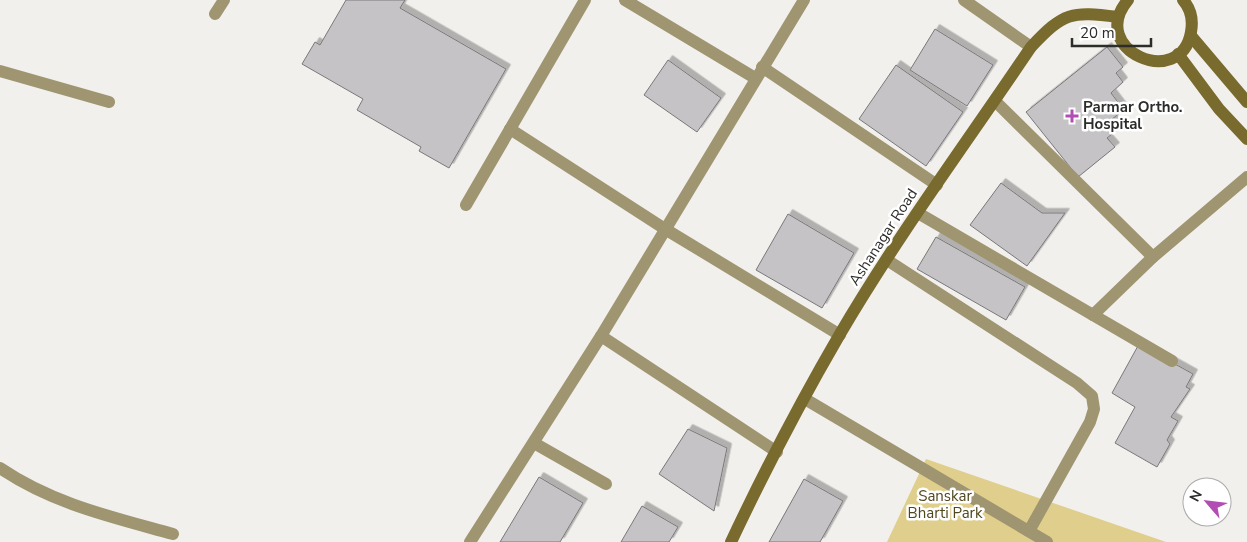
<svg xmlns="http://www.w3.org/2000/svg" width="1247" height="542" font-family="'Nunito Sans',sans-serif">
<defs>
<filter id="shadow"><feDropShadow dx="4.5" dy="-4.5" stdDeviation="0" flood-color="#0004"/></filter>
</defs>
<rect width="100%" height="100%" fill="#f1f0ed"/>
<path fill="#e0ce8c" d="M 926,459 L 1166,542 L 887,542 Z"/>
<g fill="#c5c3c5" stroke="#7a787a" filter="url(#shadow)">
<path d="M 346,0 L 405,0 L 400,8 L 506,69 L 449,168 L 419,151 L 421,147 L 357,110 L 363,99 L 302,64 L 315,42 L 320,45 Z"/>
<path d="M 935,29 L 993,65 L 967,106 L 910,70 Z"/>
<path d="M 1107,47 L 1123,67 L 1116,73 L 1123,82 L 1111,93 L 1124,110 L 1112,119 L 1120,128 L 1107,138 L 1115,147 L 1078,177 L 1026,112 Z"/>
<path d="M 668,60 L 721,98 L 697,132 L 644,95 Z"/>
<path d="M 896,65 L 963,112 L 926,166 L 859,119 Z"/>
<path d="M 1001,183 L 1042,213 L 1065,213 L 1027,266 L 970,225 Z"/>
<path d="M 788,214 L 854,253 L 822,308 L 756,270 Z"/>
<path d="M 936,237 L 1025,287 L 1006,320 L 917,269 Z"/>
<path d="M 1139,344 L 1193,374 L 1186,387 L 1190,389 L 1171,417 L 1178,421 L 1167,440 L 1170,444 L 1157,467 L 1115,443 L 1135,407 L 1112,393 Z"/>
<path d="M 688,429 L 727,448 L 714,511 L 659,474 Z"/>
<path d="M 539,477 L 583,503 L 560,542 L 500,542 Z"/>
<path d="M 804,479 L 843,501 L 820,542 L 769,542 Z"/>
<path d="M 642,506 L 678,527 L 669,542 L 621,542 Z"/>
</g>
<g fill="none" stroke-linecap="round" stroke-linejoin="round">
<g stroke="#9f9570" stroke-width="12">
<path d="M 995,101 L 1153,257"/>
<path d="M 1093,315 L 1153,257 L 1247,177"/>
<path d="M 0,468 C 53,504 112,517 173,534"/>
</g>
<g stroke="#9f9570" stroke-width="12">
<path d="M 625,0 L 755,78"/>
<path d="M 964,0 L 1031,47"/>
<path d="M 215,14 L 224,0"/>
<path d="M 762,67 L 937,185"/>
<path d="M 0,71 L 109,102"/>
<path d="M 510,129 L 665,229 L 840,335"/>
<path d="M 466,205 L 585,0"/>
<path d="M 918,213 L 1172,361"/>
<path d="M 887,260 L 1077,383 L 1092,396 L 1094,409 L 1090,422 L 1029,531"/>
<path d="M 601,336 L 777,452"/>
<path d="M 805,399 L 1047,542"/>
<path d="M 534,443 L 606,484"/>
<path d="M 470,542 L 601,336 L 804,0"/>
</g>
<g stroke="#796a2e" stroke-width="12">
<path d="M 1128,0 C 1086,50 1181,91 1191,32 C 1193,21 1191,9 1183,0"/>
<path d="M 1191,36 L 1247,102"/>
<path d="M 1178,54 L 1219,109 L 1247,139"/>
<path d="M 731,542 C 764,472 801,401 840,334 C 898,235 967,142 1031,47 C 1064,12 1071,11 1118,17"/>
</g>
</g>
<path fill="#b14db3" stroke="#fff" stroke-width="2" d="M1069.5 108.5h5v5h5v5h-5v5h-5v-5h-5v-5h5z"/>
<g text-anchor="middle" stroke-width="5" stroke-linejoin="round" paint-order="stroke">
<g font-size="15" font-weight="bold" fill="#2c2c2b" stroke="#fff" text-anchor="start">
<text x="1083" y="112">Parmar Ortho.<tspan x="1083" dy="17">Hospital</tspan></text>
</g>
<g font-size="15" fill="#2c2c2b" stroke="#fff">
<text transform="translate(883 237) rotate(-57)" y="5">Ashanagar Road</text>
</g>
<g font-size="15" fill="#51471e" stroke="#fff">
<text x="945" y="501">Sanskar<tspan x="945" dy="17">Bharti Park</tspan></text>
</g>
</g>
<g transform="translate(1207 502) rotate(298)"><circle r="24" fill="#ffffff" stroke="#ababaa"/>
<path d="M0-4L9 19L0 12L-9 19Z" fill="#b14db3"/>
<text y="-8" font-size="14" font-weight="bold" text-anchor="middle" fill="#2c2c2b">N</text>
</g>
<path d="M1072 38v8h79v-8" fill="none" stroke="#2c2c2b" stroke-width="2.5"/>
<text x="1080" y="38" font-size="15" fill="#2c2c2b" stroke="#ffffff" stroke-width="4" paint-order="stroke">20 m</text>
</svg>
